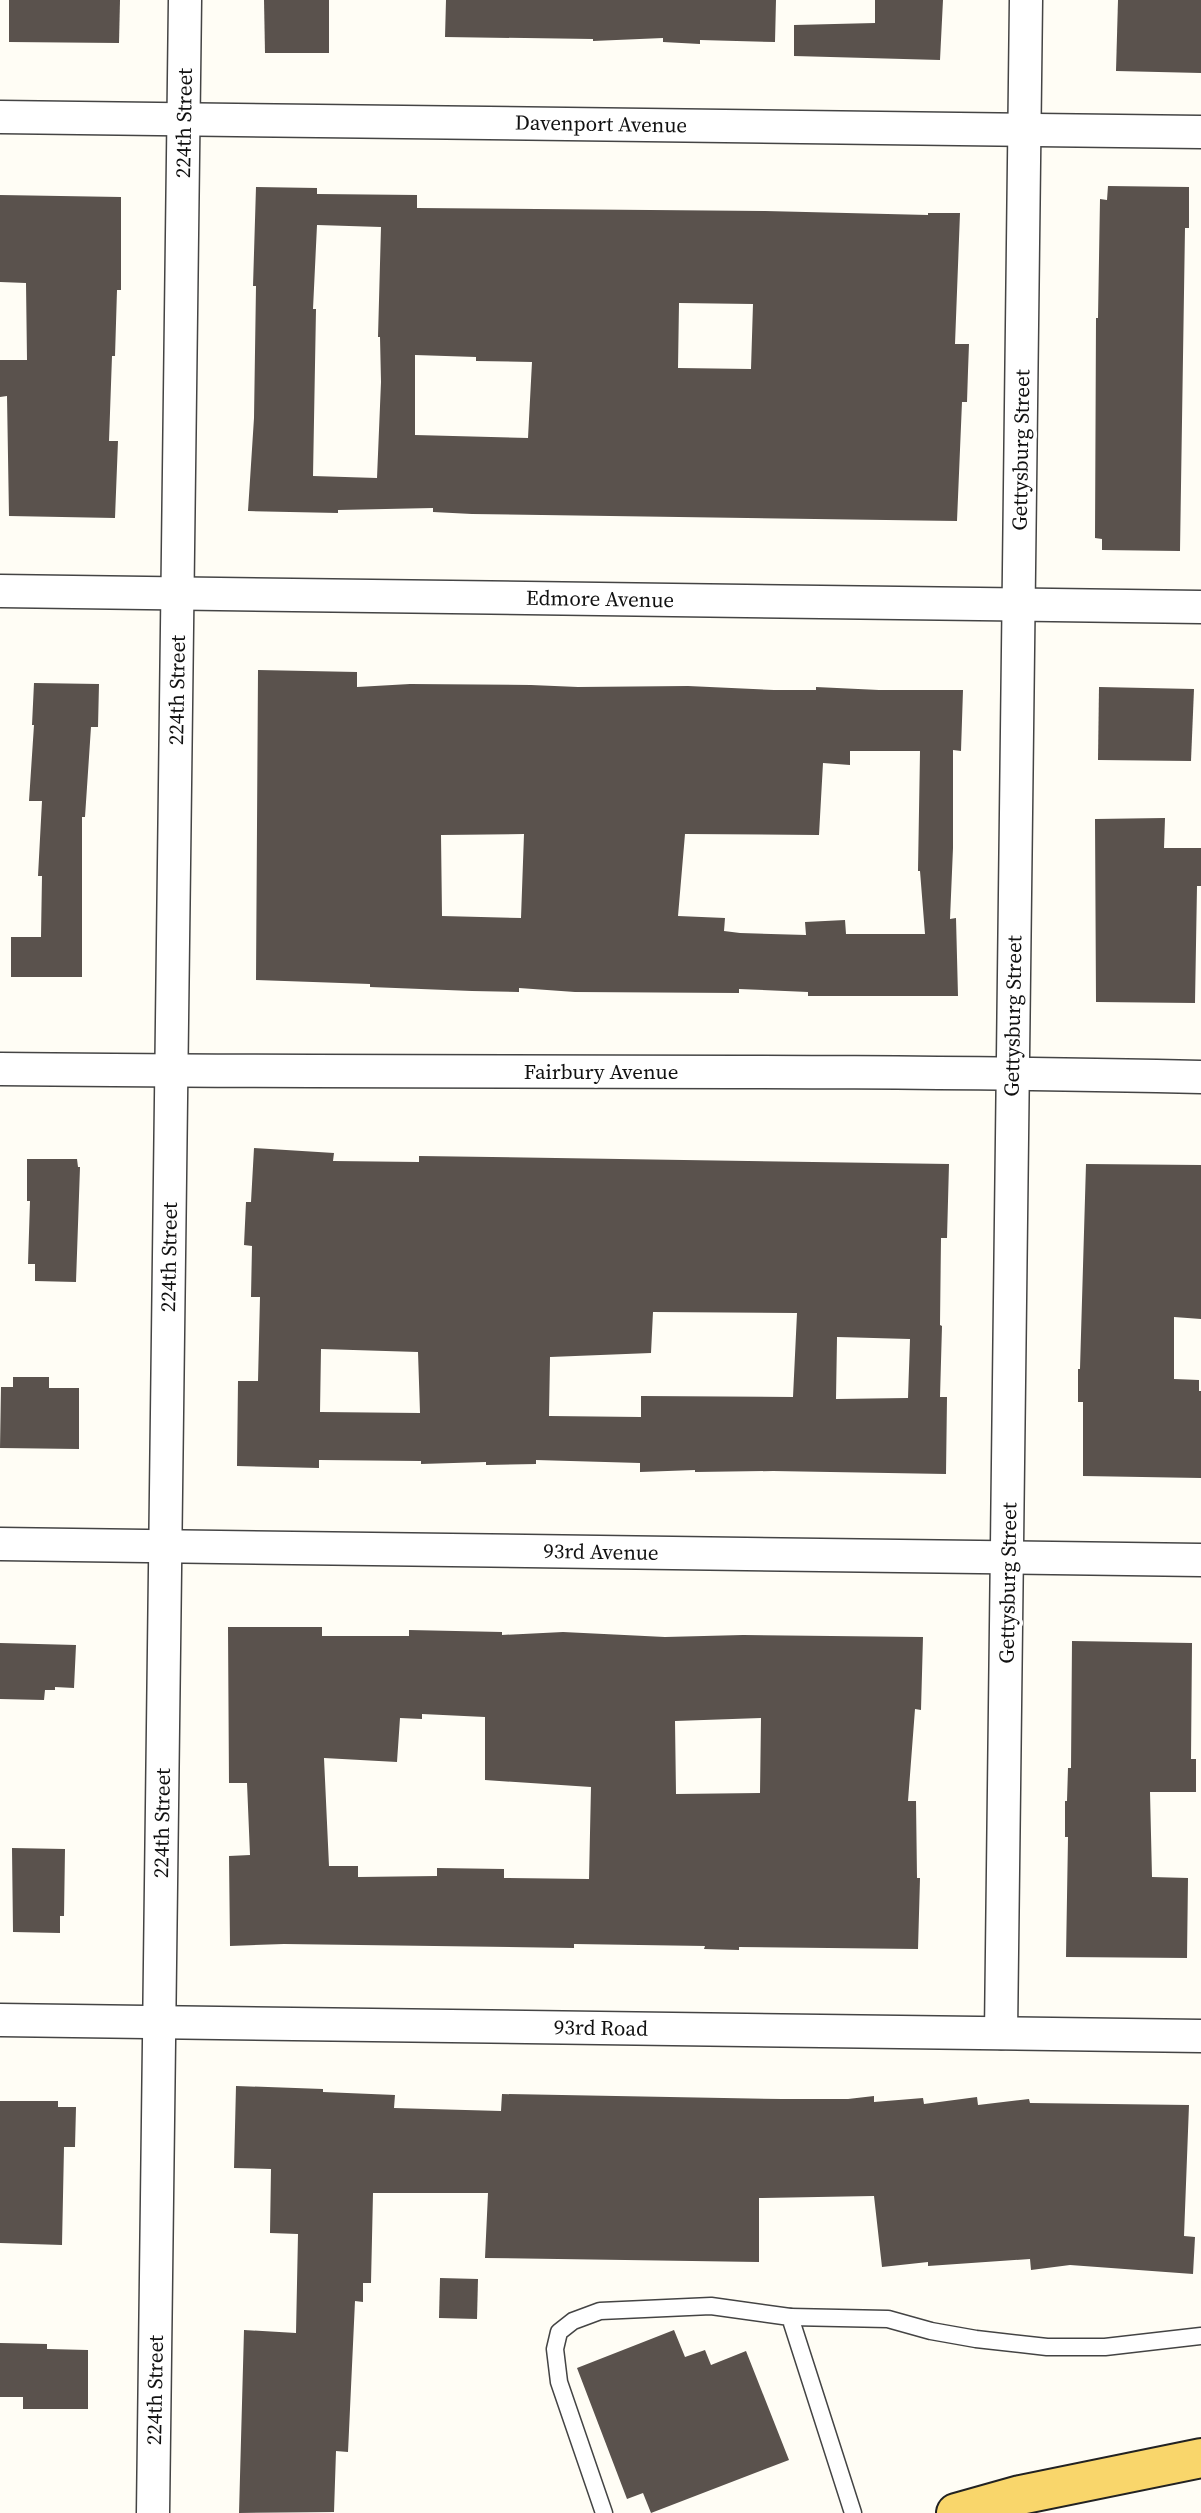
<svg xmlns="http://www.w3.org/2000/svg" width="1201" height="2513" font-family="'Source Serif 4',serif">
<rect width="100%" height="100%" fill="#fffdf5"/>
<g fill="#5a524d" fill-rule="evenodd">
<path d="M 9,0 L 120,0 L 119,43 L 9,42 Z"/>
<path d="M 264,0 L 329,0 L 329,53 L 265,53 Z"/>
<path d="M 446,0 L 776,0 L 775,42 L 700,40 L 700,44 L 663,42 L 663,38 L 593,41 L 593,39 L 445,37 Z"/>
<path d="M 875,0 L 943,0 L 940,60 L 794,56 L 794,25 L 875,23 Z"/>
<path d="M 1118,0 L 1201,0 L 1201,73 L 1116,71 Z"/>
<path d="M 1108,186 L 1189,187 L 1189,228 L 1185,228 L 1180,551 L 1102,550 L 1102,539 L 1095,538 L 1096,318 L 1098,318 L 1100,199 L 1107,200 Z"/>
<path d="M 256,187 L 317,188 L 317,194 L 417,195 L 417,208 L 765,211 L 928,215 L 928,213 L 960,213 L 955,344 L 969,344 L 968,371 L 967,402 L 962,402 L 957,521 L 472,514 L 433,512 L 433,508 L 338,510 L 338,513 L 248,511 L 254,418 L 256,286 L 253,286 ZM 317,225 L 381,227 L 378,337 L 380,337 L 381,382 L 377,478 L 313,476 L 316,309 L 313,309 ZM 679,303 L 753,304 L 751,369 L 678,368 ZM 415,355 L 476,357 L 476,361 L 532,362 L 528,438 L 415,435 Z"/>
<path d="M 0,195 L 121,197 L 121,290 L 117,290 L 115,356 L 112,356 L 109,441 L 118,441 L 115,518 L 9,516 L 7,396 L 0,397 L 0,360 L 27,360 L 26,283 L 0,282 Z"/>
<path d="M 258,670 L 357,672 L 357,687 L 410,684 L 531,685 L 578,687 L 688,686 L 774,690 L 816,690 L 816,687 L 879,690 L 963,690 L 961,751 L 953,750 L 953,848 L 950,919 L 956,918 L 958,996 L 808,996 L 808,992 L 739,989 L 739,993 L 575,992 L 519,988 L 519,992 L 472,991 L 370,987 L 370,984 L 256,980 ZM 850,751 L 920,751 L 918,871 L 920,871 L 925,934 L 846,934 L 845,920 L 805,922 L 806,935 L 740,933 L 724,931 L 725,918 L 678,916 L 685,834 L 819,835 L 823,763 L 850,765 ZM 524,834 L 521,918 L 442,916 L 441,835 Z"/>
<path d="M 34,683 L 99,684 L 98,727 L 91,727 L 85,817 L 82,817 L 82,977 L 11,977 L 11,937 L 41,937 L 42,876 L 38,876 L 42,801 L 29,801 L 34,725 L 32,725 Z"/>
<path d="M 1099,687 L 1194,689 L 1191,761 L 1098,760 Z"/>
<path d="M 1165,818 L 1164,848 L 1201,848 L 1201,886 L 1197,886 L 1195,1003 L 1096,1002 L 1095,819 Z"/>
<path d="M 254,1148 L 334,1153 L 333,1161 L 419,1162 L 419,1156 L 949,1164 L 947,1238 L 941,1238 L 940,1325 L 942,1326 L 940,1397 L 947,1397 L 946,1474 L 773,1471 L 695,1472 L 695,1470 L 640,1472 L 640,1463 L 536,1460 L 536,1464 L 486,1465 L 486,1462 L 421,1464 L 421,1461 L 319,1460 L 319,1468 L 237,1466 L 238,1381 L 258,1381 L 260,1297 L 251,1297 L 252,1246 L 244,1245 L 246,1202 L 251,1202 ZM 653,1312 L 797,1313 L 793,1397 L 641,1396 L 641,1417 L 549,1416 L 550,1357 L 651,1353 ZM 837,1337 L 910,1339 L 908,1398 L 836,1399 ZM 321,1349 L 418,1352 L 420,1413 L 320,1412 Z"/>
<path d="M 27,1159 L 77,1159 L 78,1167 L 80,1167 L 76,1282 L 35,1281 L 35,1264 L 28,1264 L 30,1201 L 27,1201 Z"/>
<path d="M 1086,1164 L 1201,1165 L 1201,1319 L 1174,1317 L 1174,1379 L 1199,1380 L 1199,1391 L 1201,1391 L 1201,1478 L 1083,1476 L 1083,1402 L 1078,1402 L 1078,1369 L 1080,1369 Z"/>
<path d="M 13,1377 L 49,1377 L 49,1388 L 79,1388 L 79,1449 L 0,1448 L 1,1387 L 13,1387 Z"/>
<path d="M 228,1627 L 322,1627 L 322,1636 L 409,1636 L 409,1630 L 502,1632 L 502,1635 L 563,1632 L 665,1637 L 743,1635 L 923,1637 L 921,1710 L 915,1709 L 908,1801 L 916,1801 L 917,1878 L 920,1878 L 918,1949 L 739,1947 L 739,1950 L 704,1949 L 705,1946 L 574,1944 L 574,1948 L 284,1944 L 230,1946 L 229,1856 L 250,1855 L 247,1783 L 229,1783 ZM 422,1714 L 485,1717 L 485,1780 L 591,1787 L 589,1879 L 504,1878 L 504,1869 L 437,1868 L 437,1876 L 358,1877 L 358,1866 L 329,1866 L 324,1758 L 397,1762 L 400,1718 L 422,1719 ZM 761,1718 L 760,1793 L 676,1794 L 675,1721 Z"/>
<path d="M 1072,1641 L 1192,1643 L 1191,1759 L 1196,1759 L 1196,1792 L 1150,1792 L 1152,1877 L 1188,1878 L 1187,1958 L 1066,1957 L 1068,1837 L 1065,1837 L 1065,1801 L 1067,1801 L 1068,1768 L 1071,1768 Z"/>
<path d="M 0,1643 L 76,1645 L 74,1688 L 55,1687 L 55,1690 L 45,1690 L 44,1700 L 0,1699 Z"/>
<path d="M 12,1848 L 65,1849 L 64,1916 L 60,1916 L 60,1933 L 13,1932 Z"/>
<path d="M 236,2086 L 323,2089 L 323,2092 L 395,2095 L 394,2108 L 501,2111 L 502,2094 L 782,2099 L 848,2099 L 874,2096 L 874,2102 L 923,2098 L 924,2104 L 977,2097 L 978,2105 L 1029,2099 L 1030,2103 L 1189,2105 L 1184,2236 L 1195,2237 L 1193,2274 L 1070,2265 L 1031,2270 L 1030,2259 L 928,2266 L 928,2262 L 882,2267 L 874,2196 L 759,2198 L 759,2262 L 485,2258 L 488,2193 L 373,2193 L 371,2283 L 363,2283 L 363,2302 L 355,2301 L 348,2452 L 336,2451 L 334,2512 L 239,2513 L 244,2330 L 296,2333 L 298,2234 L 270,2233 L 271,2169 L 234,2168 Z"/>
<path d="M 0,2101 L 58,2101 L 58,2107 L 76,2107 L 75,2147 L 64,2147 L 62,2245 L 0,2243 Z"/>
<path d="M 440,2278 L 478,2279 L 477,2319 L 439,2318 Z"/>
<path d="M 674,2330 L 685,2357 L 705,2350 L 711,2365 L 746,2351 L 789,2460 L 651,2513 L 643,2493 L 627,2499 L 577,2368 Z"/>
<path d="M 0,2343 L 47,2344 L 47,2349 L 88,2350 L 88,2409 L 23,2409 L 23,2397 L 0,2397 Z"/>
</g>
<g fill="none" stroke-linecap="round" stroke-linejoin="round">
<defs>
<g id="service">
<path d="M 790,2317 L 888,2319 L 931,2331 L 976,2339 L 1047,2347 L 1105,2347 L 1201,2336"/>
<path d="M 604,2513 L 559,2382 L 555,2349 L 559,2332 L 573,2321 L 600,2311 L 711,2306 L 790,2317 L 853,2513"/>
</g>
<g id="minor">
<path d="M 0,117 L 1201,132"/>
<path d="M 0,591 L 1201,607"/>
<path d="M 0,1069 C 400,1074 801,1068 1201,1077"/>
<path d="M 0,1544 L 1201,1560"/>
<path d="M 0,2020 L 1201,2036"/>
<path d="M 1001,2033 L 1026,0"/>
<path d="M 153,2513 L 185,0"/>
</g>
<path id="primary" d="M 956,2513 L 1020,2495 L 1201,2458"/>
</defs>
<use href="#service" stroke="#444" stroke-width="19"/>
<use href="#minor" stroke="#444" stroke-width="35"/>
<use href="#primary" stroke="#222" stroke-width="42"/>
<use href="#service" stroke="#fff" stroke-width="16"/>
<use href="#minor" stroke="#fff" stroke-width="32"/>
<use href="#primary" stroke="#f9d66b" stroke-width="38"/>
</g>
<g text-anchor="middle" stroke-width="7" stroke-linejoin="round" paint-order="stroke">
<g font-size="21" fill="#111" stroke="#fff">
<text transform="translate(184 123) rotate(-89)" y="7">224th Street</text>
<text transform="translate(601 124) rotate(1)" y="7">Davenport Avenue</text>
<text transform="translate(1021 450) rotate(-89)" y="7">Gettysburg Street</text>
<text transform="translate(600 599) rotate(1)" y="7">Edmore Avenue</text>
<text transform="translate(177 690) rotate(-89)" y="7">224th Street</text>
<text transform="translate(1013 1016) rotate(-89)" y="7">Gettysburg Street</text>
<text x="601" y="1079">Fairbury Avenue</text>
<text transform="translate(169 1257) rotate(-89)" y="7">224th Street</text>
<text transform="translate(601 1552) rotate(1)" y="7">93rd Avenue</text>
<text transform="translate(1008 1583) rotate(-89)" y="7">Gettysburg Street</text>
<text transform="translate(162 1823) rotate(-89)" y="7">224th Street</text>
<text transform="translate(601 2028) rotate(1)" y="7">93rd Road</text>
<text transform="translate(155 2390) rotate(-89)" y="7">224th Street</text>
</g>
</g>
</svg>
